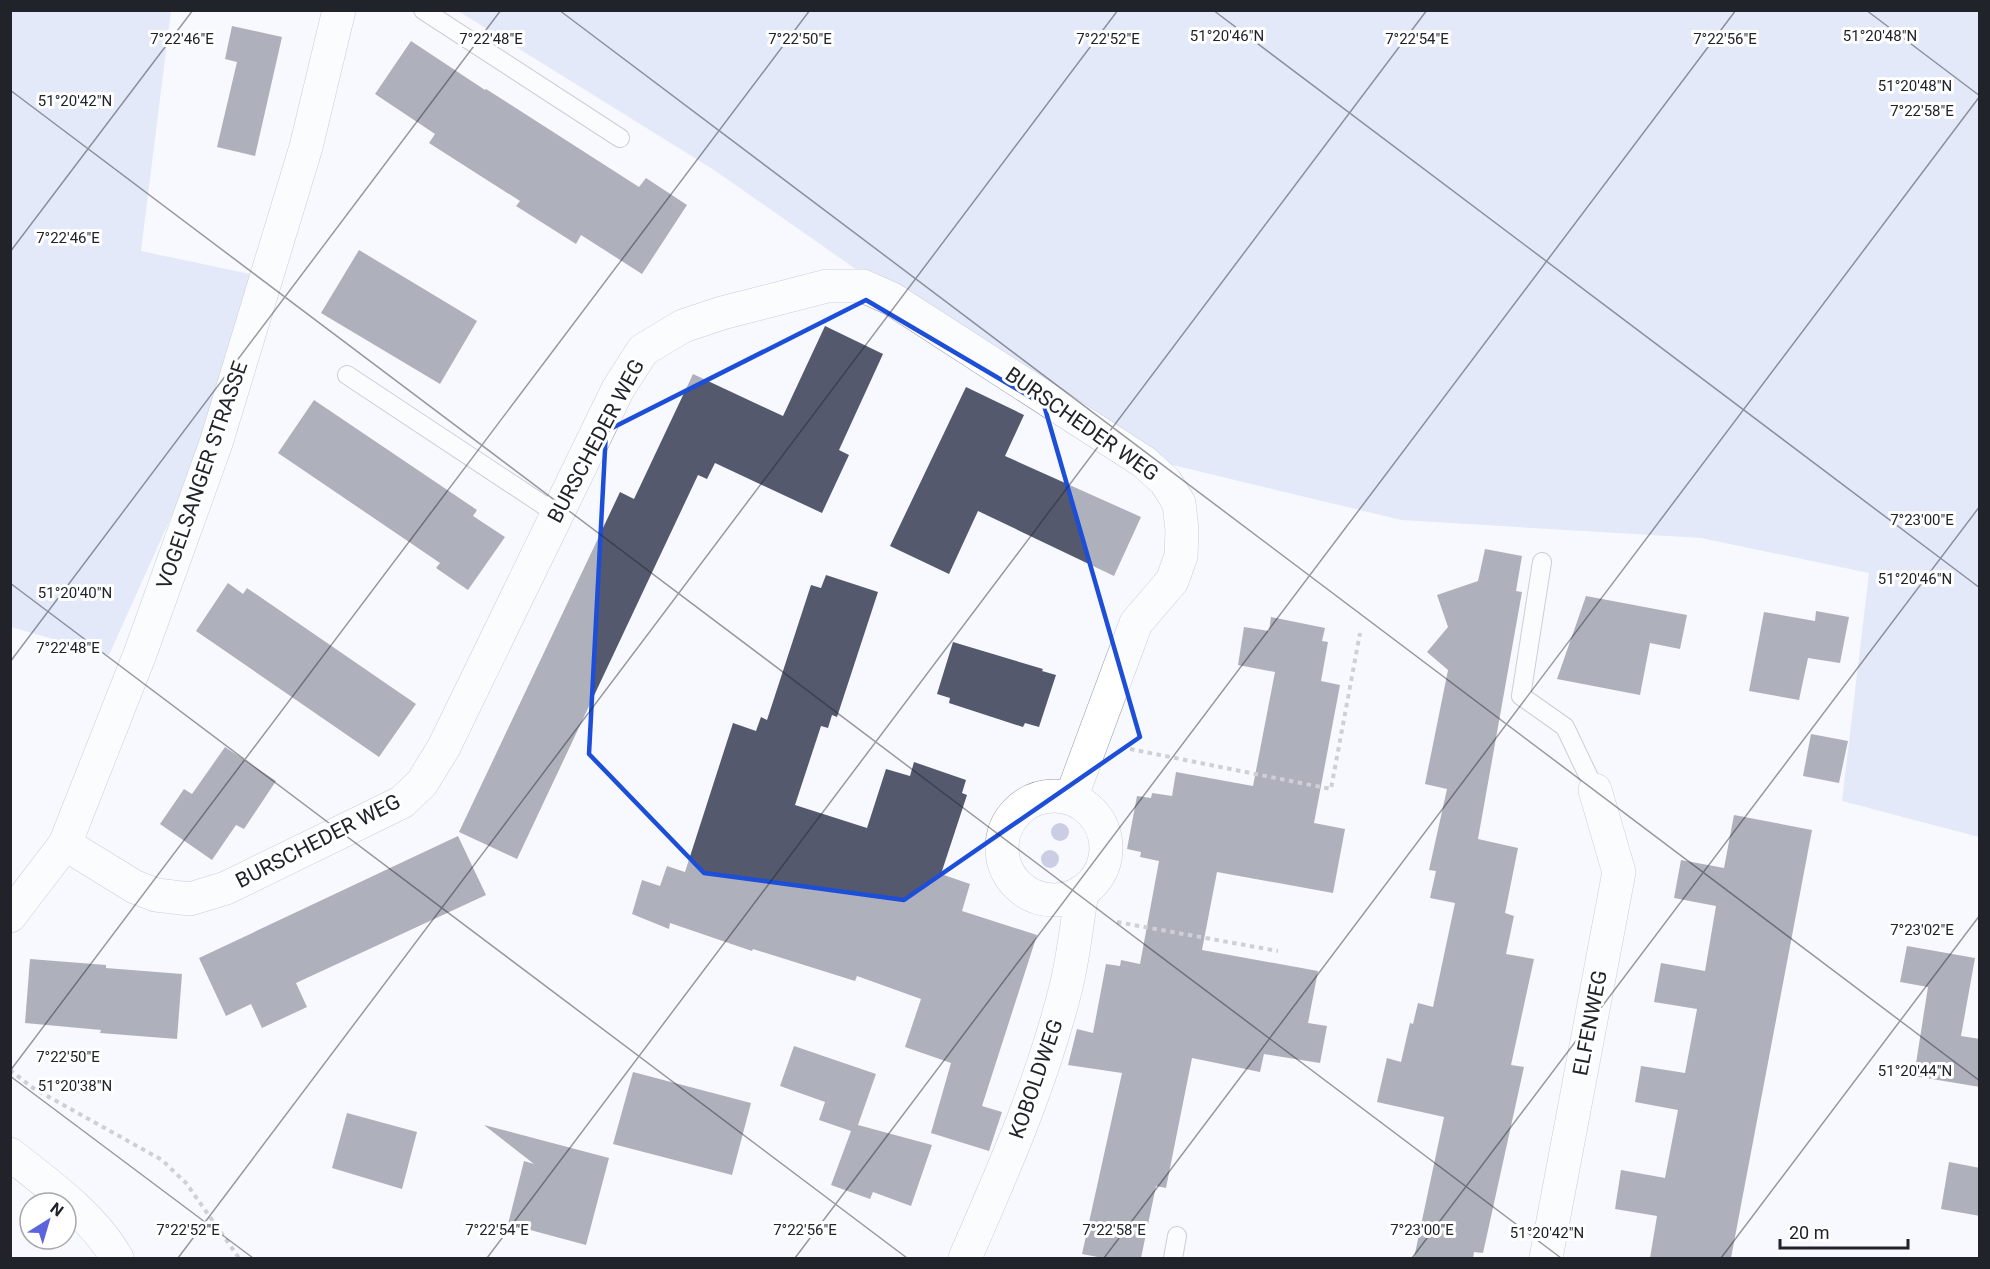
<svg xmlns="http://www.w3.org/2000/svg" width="1990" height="1269" font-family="Roboto,sans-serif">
<rect width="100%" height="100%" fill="#f8f9fe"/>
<g fill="#cdd5f5">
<path d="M 10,11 L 171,11 L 141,251 L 255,275 L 208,435 L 109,655 L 11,627 Z"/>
<path d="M 458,11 L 1979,11 L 1979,837 L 1842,801 L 1869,573 L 1701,538 L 1401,520 L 1156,461 L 867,277 L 714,170 Z"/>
</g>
<g fill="#55596d">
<path d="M 232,26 L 282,37 L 255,156 L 217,147 L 237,62 L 225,59 Z"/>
<path d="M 411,41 L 485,90 L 486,89 L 639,187 L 646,178 L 687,205 L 642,274 L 581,235 L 576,244 L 516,206 L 520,201 L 429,143 L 435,134 L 375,94 Z"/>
<path d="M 359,250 L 477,321 L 440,384 L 321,313 Z"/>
<path d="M 825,326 L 883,354 L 839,450 L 849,455 L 822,513 L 715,463 L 707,479 L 698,475 L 517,859 L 459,832 L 620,492 L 634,499 L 693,374 L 783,416 Z"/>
<path d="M 966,387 L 1024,415 L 1005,456 L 1141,517 L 1114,576 L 978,511 L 949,574 L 890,546 Z"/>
<path d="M 314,400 L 477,510 L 473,516 L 505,537 L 468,590 L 436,568 L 440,563 L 278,453 Z"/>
<path d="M 1485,549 L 1522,556 L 1516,591 L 1522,592 L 1478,839 L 1518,848 L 1505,913 L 1514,916 L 1506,954 L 1534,959 L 1511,1065 L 1524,1067 L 1483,1253 L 1474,1252 L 1473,1258 L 1414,1258 L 1444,1117 L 1377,1102 L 1387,1058 L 1401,1062 L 1410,1023 L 1413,1024 L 1418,1003 L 1433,1007 L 1455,903 L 1430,898 L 1436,871 L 1429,870 L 1447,789 L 1425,784 L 1448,670 L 1427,652 L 1448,627 L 1437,595 L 1478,581 Z"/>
<path d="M 826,575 L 878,592 L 837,717 L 832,715 L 828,728 L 821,726 L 795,805 L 867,828 L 886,769 L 910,776 L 914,762 L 966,780 L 962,793 L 967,795 L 941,874 L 970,884 L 962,911 L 1037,935 L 982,1106 L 1002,1112 L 989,1151 L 931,1133 L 951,1063 L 905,1047 L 921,999 L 857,976 L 855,981 L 753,949 L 752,951 L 670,923 L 669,929 L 632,914 L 642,880 L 660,886 L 667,866 L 685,872 L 733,723 L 756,731 L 761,717 L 767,720 L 811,585 L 821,588 Z"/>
<path d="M 228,583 L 243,594 L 247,588 L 416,704 L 379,757 L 196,631 Z"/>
<path d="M 1586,596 L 1687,615 L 1680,649 L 1650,643 L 1640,695 L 1557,679 Z"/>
<path d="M 1816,611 L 1849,617 L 1840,663 L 1808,658 L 1799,700 L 1749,691 L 1764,612 L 1815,621 Z"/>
<path d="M 1271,617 L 1325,628 L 1322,641 L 1328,642 L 1321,681 L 1340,685 L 1314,823 L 1345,829 L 1333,893 L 1217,872 L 1202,950 L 1318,971 L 1308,1023 L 1327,1026 L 1320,1063 L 1264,1054 L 1260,1072 L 1192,1058 L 1166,1188 L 1156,1186 L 1141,1258 L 1103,1258 L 1082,1254 L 1122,1073 L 1068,1065 L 1077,1029 L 1093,1033 L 1106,964 L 1120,966 L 1121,960 L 1140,964 L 1159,861 L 1140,857 L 1141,852 L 1127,849 L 1137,796 L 1151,798 L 1152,793 L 1172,796 L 1176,772 L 1253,786 L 1275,672 L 1238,665 L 1244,627 L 1269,631 Z"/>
<path d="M 953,642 L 1043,669 L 1042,671 L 1056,675 L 1039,727 L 1025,723 L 1023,727 L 949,703 L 950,698 L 937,694 Z"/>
<path d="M 1811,734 L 1848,741 L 1839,783 L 1803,776 Z"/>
<path d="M 225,747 L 276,781 L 244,829 L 236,825 L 212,860 L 160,824 L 184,789 L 192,794 Z"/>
<path d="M 1734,815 L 1812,830 L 1798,904 L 1731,1258 L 1650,1258 L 1657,1216 L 1615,1209 L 1621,1170 L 1665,1178 L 1678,1110 L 1635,1102 L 1641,1066 L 1685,1073 L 1697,1009 L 1654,1002 L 1661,963 L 1705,971 L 1716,906 L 1674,898 L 1681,860 L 1724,868 Z"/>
<path d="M 458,836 L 486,895 L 296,983 L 307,1007 L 262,1028 L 251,1004 L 226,1016 L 199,958 Z"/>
<path d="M 1907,946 L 1975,958 L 1961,1036 L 1980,1039 L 1980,1087 L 1914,1076 L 1928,987 L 1900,982 Z"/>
<path d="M 30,959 L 106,965 L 106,968 L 182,974 L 177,1039 L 100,1033 L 101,1030 L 25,1023 Z"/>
<path d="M 794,1046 L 876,1074 L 858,1125 L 932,1145 L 911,1206 L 873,1192 L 870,1199 L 831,1185 L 851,1131 L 819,1120 L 825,1102 L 780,1086 Z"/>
<path d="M 633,1072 L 751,1103 L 732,1175 L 613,1144 Z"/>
<path d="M 347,1113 L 417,1132 L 402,1189 L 332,1168 Z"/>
<path d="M 484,1125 L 609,1158 L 586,1245 L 508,1224 L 524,1161 L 534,1164 Z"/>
<path d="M 1949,1162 L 1980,1168 L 1980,1216 L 1941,1209 Z"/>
</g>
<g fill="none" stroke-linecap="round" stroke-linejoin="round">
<defs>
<g id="lane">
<path d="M 423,10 L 620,138"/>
<path d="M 347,375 L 557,514"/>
<path d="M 1542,562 L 1521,696 L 1565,727 L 1595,790"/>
<path d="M 1173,1258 L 1177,1236"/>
</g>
<g id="street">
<circle cx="1054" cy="848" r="52"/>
<path d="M 65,844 L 135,887 L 156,895 L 190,899 L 226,888 L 402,802 L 422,783 L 444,747 L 618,389 L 643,350 L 683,326 L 722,313 L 827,286 L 863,286 L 892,299 L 1144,462 L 1165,481 L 1179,503 L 1182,530 L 1181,556 L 1172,581 L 1136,623 L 1071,798"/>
<path d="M 10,1154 C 49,1185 92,1215 117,1258"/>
<path d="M 965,1258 C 1004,1169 1044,1078 1067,983 C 1074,953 1077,922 1082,892"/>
<path d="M 1546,1258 L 1619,872 L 1595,790"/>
</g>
<path id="secondary" d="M 10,916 L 65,844 L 140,654 L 216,443 L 306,147 L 339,10"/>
</defs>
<use href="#lane" stroke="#9498ae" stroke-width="20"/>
<use href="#street" stroke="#9498ae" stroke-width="34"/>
<use href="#secondary" stroke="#9498ae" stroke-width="34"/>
<g stroke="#9d9ea4" stroke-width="4" stroke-dasharray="4.5 4.5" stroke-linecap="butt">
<path d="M 1130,749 L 1331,789 L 1360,633"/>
<path d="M 1117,922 L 1278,951"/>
<path d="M 10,1070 L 33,1088 L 162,1160 L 186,1183 L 239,1258"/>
</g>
<use href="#lane" stroke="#fff" stroke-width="18"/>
<use href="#street" stroke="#fff" stroke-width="33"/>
<use href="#secondary" stroke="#fff" stroke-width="33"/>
</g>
<g fill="#9398c6">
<circle cx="1060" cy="832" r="9"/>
<circle cx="1050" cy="859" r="9"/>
</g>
<path d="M0 0H1990V1269H0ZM 866,300 L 1044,405 L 1140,737 L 904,900 L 704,873 L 589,754 L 606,431 Z" fill="#f8f9fe" fill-opacity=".55" fill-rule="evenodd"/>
<path fill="none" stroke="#1d4ed8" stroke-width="4.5" stroke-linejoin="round" d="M 866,300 L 1044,405 L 1140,737 L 904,900 L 704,873 L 589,754 L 606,431 Z"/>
<path fill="none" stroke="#21232b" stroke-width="1.5" stroke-opacity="0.45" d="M 559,10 L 1980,1081M 1213,10 L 1980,588M 1866,10 L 1980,96M 10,90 L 1561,1258M 10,252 L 193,10M 10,583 L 907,1258M 10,662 L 501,10M 10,1071 L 810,10M 10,1076 L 253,1258M 178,1258 L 1118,10M 487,1258 L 1427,10M 795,1258 L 1736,10M 1104,1258 L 1980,96M 1412,1258 L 1980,506M 1721,1258 L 1980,915"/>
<g text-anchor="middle" stroke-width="6" stroke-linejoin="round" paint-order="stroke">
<g font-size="21" fill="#21232b" stroke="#fff">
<text transform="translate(1082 424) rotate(35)" y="7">BURSCHEDER WEG</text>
<text transform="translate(596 441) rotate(-62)" y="7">BURSCHEDER WEG</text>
<text transform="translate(202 475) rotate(-71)" y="7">VOGELSANGER STRASSE</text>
<text transform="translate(318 841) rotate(-27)" y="7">BURSCHEDER WEG</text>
<text transform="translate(1590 1023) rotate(-79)" y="7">ELFENWEG</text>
<text transform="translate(1036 1079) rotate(-71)" y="7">KOBOLDWEG</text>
</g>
</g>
<g font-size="15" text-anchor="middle" fill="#21232b" stroke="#fff" stroke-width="6" stroke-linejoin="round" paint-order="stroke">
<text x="1227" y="41">51°20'46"N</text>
<text x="1880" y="41">51°20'48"N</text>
<text x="182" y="44">7°22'46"E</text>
<text x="491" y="44">7°22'48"E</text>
<text x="800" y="44">7°22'50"E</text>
<text x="1108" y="44">7°22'52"E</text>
<text x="1417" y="44">7°22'54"E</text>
<text x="1725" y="44">7°22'56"E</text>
<text x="1915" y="91">51°20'48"N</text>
<text x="75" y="106">51°20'42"N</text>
<text x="1922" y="116">7°22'58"E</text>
<text x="68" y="243">7°22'46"E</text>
<text x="1922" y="525">7°23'00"E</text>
<text x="1915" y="584">51°20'46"N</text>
<text x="75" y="598">51°20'40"N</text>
<text x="68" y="653">7°22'48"E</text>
<text x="1922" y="935">7°23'02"E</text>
<text x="68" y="1062">7°22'50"E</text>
<text x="1915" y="1076">51°20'44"N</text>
<text x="75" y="1091">51°20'38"N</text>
<text x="188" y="1235">7°22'52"E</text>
<text x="497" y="1235">7°22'54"E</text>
<text x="805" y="1235">7°22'56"E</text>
<text x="1114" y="1235">7°22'58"E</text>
<text x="1422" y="1235">7°23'00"E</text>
<text x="1547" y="1238">51°20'42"N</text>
</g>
<rect width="1990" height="1269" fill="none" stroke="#21232b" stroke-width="24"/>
<g transform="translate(48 1221) rotate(37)"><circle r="28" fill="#ffffff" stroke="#a6a7aa" stroke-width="1.5"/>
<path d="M0-4.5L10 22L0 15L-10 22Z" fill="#5b64dc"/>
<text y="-9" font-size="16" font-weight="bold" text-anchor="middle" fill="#21232b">N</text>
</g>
<path d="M1780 1239v9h128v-9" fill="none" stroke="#21232b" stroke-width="3"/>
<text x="1789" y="1239" font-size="18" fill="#21232b" stroke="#ffffff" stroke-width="4.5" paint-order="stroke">20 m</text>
</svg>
